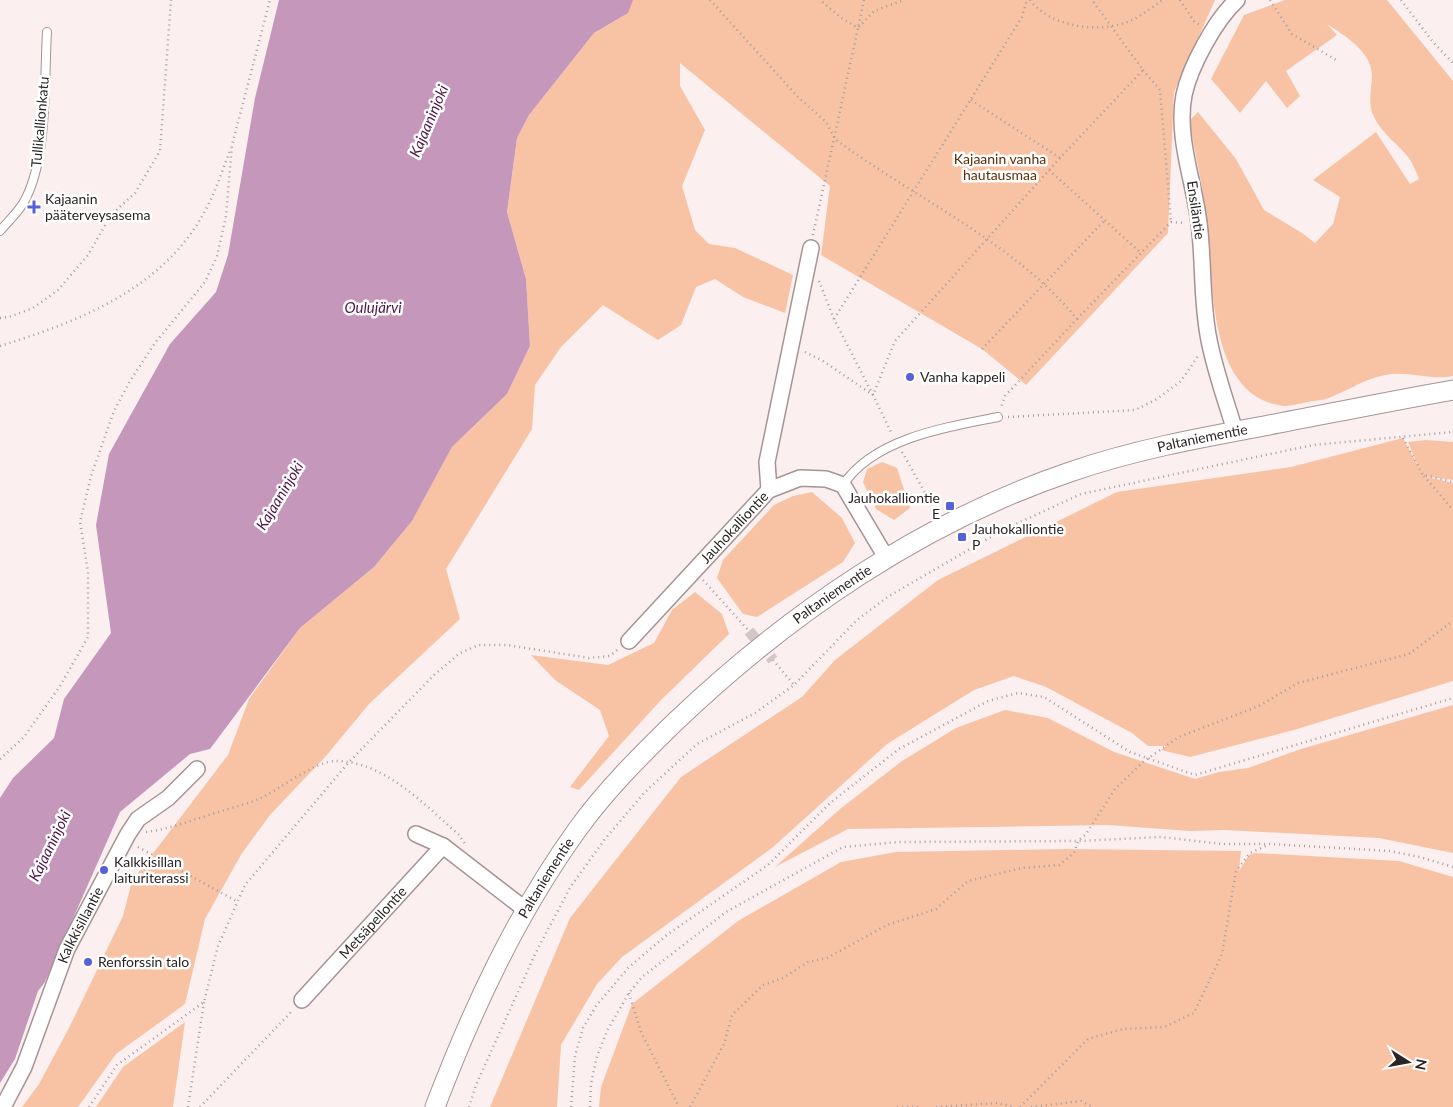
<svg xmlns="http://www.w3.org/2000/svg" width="1453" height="1107" font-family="Lato,sans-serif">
<rect width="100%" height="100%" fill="#fceff0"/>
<g fill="#f7c3a4">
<path d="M 632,0 L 1215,0 L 1174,92 L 1168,233 L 1026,385 L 982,349 L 821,255 L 830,186 L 680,63 L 680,86 L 705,130 L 682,186 L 695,230 L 709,244 L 735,248 L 793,275 L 785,313 L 743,297 L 715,279 L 696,287 L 681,325 L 658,340 L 603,305 L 561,347 L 535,385 L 532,429 L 446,569 L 460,619 L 369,704 L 326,756 L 270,815 L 242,853 L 205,919 L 185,1004 L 116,1054 L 78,1107 L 22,1107 L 39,1084 L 70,1026 L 123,916 L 132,881 L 228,755 L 249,699 L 300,628 L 374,567 L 412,521 L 452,447 L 507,394 L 530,346 L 526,279 L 507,212 L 517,138 L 529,115 L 594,33 L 623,16 Z"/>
<path d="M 1285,0 L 1387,0 L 1453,81 L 1453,376 C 1431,381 1408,370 1385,375 C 1363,379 1346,392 1326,399 C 1318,401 1310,401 1303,403 C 1297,404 1290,406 1284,406 C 1204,397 1214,272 1206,214 C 1202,183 1195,152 1189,121 L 1198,112 L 1236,159 L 1264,210 L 1302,233 L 1315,243 L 1333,224 L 1340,197 L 1313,180 L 1376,132 L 1410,184 L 1419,179 C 1416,172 1413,164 1409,158 C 1398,144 1382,134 1374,117 C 1367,103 1372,89 1372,75 C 1371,51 1345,36 1327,24 L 1337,35 L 1286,71 L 1300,96 L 1287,108 L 1266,81 L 1240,113 L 1211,79 L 1244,15 Z"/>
<path d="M 1403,438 L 1418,466 L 1408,442 L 1426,440 L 1453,442 L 1453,480 L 1423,476 L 1453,483 L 1453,681 L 1294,730 L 1190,757 L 1161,750 L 1166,746 L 1148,746 L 1132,733 L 1046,687 L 1014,676 L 974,690 L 887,744 L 772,848 L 622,957 L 597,984 L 561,1045 L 557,1107 L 490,1107 L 570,918 L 681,777 L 802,697 L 835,660 L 938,580 L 1117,492 L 1291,467 Z"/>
<path d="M 882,462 L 897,468 L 910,508 L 894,520 L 876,509 L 863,482 L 867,469 Z"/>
<path d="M 812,492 L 842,518 L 855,543 L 843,562 L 757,617 L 743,614 L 717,578 L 723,560 L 774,505 L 793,496 Z"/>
<path d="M 695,592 L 722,614 L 729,634 L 661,700 L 579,790 L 570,787 L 609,736 L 600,710 L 555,680 L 531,655 L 608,665 L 654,643 L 672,610 Z"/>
<path d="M 1453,705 L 1453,853 L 1379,838 L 1224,830 L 1190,831 L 1108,825 L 848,829 L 775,867 L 840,809 L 902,761 L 956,728 L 1005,710 L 1048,718 L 1114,752 L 1195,779 L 1219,772 L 1248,768 L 1301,749 Z"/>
<path d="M 1067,849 L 1241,851 L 1239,871 L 1249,855 L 1255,853 L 1399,861 L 1453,877 L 1453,1107 L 599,1107 L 601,1087 L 632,1004 L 738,921 L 841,862 L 896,852 Z"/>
<path d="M 185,1022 L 173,1107 L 96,1107 L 123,1067 Z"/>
</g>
<path fill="#c597bb" d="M 279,0 L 633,0 L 628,13 L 594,33 L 529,115 L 517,138 L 507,212 L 526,279 L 530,346 L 507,394 L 452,447 L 412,521 L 374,567 L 300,628 L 210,749 L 190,754 L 120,812 L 45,982 L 38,991 L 15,1059 L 0,1083 L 0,798 L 13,778 L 54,738 L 64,699 L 111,633 L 96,525 L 109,454 L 170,344 L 216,292 L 228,255 L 255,98 Z"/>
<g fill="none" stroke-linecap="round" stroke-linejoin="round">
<path stroke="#d2c6c7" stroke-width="11" stroke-dasharray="11 5.5" stroke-linecap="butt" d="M 749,631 L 773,660"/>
<defs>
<g id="service">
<path d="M 0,231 C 8,221 21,210 26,198 C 48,154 44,81 47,32"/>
<path d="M 843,485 C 874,438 947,427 998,417"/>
</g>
<g id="minor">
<path d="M 1235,431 C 1226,401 1215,371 1209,340 C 1201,301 1204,262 1199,223 C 1194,181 1176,137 1184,95 C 1190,67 1215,20 1237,0"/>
<path d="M 769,490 L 767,462 L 811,248"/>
<path id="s1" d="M 629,641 L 769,490 L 800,478 L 826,479 L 843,485 L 887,559"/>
<path d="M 416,834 L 443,846 L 526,910"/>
<path id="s2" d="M 302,1000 L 443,846"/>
<path id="s3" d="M 3,1107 L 24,1067 L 67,949 L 128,834 L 138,819 L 168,798 L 197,769"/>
</g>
<g id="tertiary">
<path id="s4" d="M 435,1107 C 472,1010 516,915 577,830 C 605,791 640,756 675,722 C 788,614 922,522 1070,472 C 1133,450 1199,438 1264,426 C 1327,414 1390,401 1453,390"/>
</g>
</defs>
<use href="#service" stroke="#a79394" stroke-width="10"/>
<use href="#minor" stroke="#a79394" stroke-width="18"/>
<use href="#tertiary" stroke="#a79394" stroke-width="21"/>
<g stroke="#a89d9e" stroke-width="2.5" stroke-dasharray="1 4" stroke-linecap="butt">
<path d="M 710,0 L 798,97 L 826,122 L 835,139 C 913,197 1015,243 1077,319 L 1005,396 L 1001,407"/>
<path d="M 864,0 L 858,28 L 874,11 L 904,0"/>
<path d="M 1030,0 C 1050,27 1099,34 1130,21 C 1141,16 1152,7 1163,0"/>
<path d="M 1180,0 L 1194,21 L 1201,26"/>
<path d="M 1270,0 L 1292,34 L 1338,61"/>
<path d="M 1401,0 L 1433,42 L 1453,63"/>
<path d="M 1143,70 L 1160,90 L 1171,222"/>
<path d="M 971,100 L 1060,158"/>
<path d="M 1049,170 L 1141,253"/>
<path d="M 813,235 L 858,28 L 840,17 L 820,0"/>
<path d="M 819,281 L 834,319 L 873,395 L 895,341 L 1060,158 L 1143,70 L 1092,0"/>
<path d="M 0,318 L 9,317 L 33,308 L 58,290 L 88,255 L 111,215 L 135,193 L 160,151 L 171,0"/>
<path d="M 834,319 L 1022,17 L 1027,0"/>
<path d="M 1077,319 L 1171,222 L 1184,223"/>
<path d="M 0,346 C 77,322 158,291 201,218 C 214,197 222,171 231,148"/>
<path d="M 982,349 L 1105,220"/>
<path d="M 805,352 L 823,361 L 873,395 L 892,434"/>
<path d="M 1008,417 L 1135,410 L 1157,399 L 1181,381 L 1198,356"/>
<path d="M 1403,438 L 1423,475 L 1453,482"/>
<path d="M 902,452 L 936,512"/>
<path d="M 1424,476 L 1453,510"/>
<path d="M 703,580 L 749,631"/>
<path d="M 773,660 L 794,685"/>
<path d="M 0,759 L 24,737 L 60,686 L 88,637 L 88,572 L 80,522 L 91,476 L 114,411 L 130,381 L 155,343 L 205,282 L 217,256 L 226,216 L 232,145 L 270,0"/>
<path d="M 146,832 C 170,829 189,821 212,814 C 227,809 244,805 259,799 C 279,790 316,760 337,761 C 385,762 425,805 459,835 L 465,844"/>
<path d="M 138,847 L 238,902"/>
<path d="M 629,993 L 641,1032 L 679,1107"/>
<path d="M 89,1107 L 117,1065 L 204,1002 L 218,946 L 245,885 L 349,762 L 434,675 L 460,653 L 479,645 L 507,645 L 589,658 L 610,656 L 617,650"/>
<path d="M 188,1107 L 204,1002"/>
<path d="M 200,1107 L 293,1010"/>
<path d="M 469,1107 L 476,1085 L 536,952 L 571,886 L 605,839 L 644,793 L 697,744 L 755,713 L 794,685 L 857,620 L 889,596 L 1003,530 L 1081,494 L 1313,445 L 1453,432"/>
<path d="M 571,1107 L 575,1056 L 583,1028 L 596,1006 L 628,968 L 668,934 L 768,865 L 830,803 L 899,749 L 988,701 L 1018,693 L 1044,697 L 1130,752 L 1195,775 L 1453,698"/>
<path d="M 590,1107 L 591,1084 L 597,1056 L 608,1029 L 629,993 L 642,977 L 726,912 L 843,847 L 899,842 L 1078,841 L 1161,837 L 1222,844 L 1270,844 L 1390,851 L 1420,857 L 1453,867"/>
<path d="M 690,1107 L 724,1044 L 732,1015 L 763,985 L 783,978 L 808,962 L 827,958 L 887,925 L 936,909 L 968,881 L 1022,868 L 1059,865 L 1074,853 L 1078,841 L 1086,834 L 1115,789 L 1144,761 L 1179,737 L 1259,706 L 1298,683 L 1409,654 L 1453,621"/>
<path d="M 897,1107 L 918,1107"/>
<path d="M 936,1107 L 998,1103 L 1013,1107"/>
<path d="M 1020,1107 L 1088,1039 L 1123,1029 L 1164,1027 L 1194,1013 L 1222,954 L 1236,871 L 1250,853 L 1268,845"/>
<path d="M 1031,1107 L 1081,1101 L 1093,1107"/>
</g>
<use href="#service" stroke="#fff" stroke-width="8"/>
<use href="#minor" stroke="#fff" stroke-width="15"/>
<use href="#tertiary" stroke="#fff" stroke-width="19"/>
</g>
<g fill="#5660d7" stroke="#fff" stroke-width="2">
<path d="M31.5 199.5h5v5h5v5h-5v5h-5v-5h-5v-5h5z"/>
<circle cx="910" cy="377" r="5"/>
<rect x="945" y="501" width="10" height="10" rx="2.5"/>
<rect x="957" y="532" width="10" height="10" rx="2.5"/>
<circle cx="104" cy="870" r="5"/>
<circle cx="88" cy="962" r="5"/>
</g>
<g text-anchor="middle" stroke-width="5" stroke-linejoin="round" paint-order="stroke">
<g font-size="14" fill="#2b2324" stroke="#fff">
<text transform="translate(40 122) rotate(-85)" y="5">Tullikallionkatu</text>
<text transform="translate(1196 210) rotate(82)" y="5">Ensiläntie</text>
<text dy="5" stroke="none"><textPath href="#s4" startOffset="1066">Paltaniementie</textPath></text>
<text dy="5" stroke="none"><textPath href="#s1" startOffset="155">Jauhokalliontie</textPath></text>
<text dy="5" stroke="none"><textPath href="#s4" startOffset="661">Paltaniementie</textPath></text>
<text dy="5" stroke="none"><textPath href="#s4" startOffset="255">Paltaniementie</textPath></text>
<text dy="5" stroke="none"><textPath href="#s2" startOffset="105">Metsäpellontie</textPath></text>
<text dy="5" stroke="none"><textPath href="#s3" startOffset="198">Kalkkisillantie</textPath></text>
</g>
<g font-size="14" fill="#5c2d08" stroke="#fff">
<text x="1000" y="164">Kajaanin vanha<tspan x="1000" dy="16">hautausmaa</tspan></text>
</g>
<g font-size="14" fill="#2b2324" stroke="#fff" text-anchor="start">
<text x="45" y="204">Kajaanin<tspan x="45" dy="16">pääterveysasema</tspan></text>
<text x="920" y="382">Vanha kappeli</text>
<text x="940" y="503" text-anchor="end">Jauhokalliontie<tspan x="940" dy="16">E</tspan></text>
<text x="972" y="534">Jauhokalliontie<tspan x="972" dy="16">P</tspan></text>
<text x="114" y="867">Kalkkisillan<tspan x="114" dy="16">laituriterassi</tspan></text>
<text x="98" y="967">Renforssin talo</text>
</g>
<g font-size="15" font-style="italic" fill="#4e1746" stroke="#fff">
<text transform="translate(429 121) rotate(-67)" y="5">Kajaaninjoki</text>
<text x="373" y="313">Oulujärvi</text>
<text transform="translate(280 496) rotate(-59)" y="5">Kajaaninjoki</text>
<text transform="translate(50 846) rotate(-64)" y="5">Kajaaninjoki</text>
</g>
</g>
<g transform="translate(1408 1062) rotate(101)" stroke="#ffffff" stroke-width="4" paint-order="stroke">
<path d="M0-4L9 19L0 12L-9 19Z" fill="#2b2324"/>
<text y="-8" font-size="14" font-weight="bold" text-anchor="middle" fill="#2b2324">N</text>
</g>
</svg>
